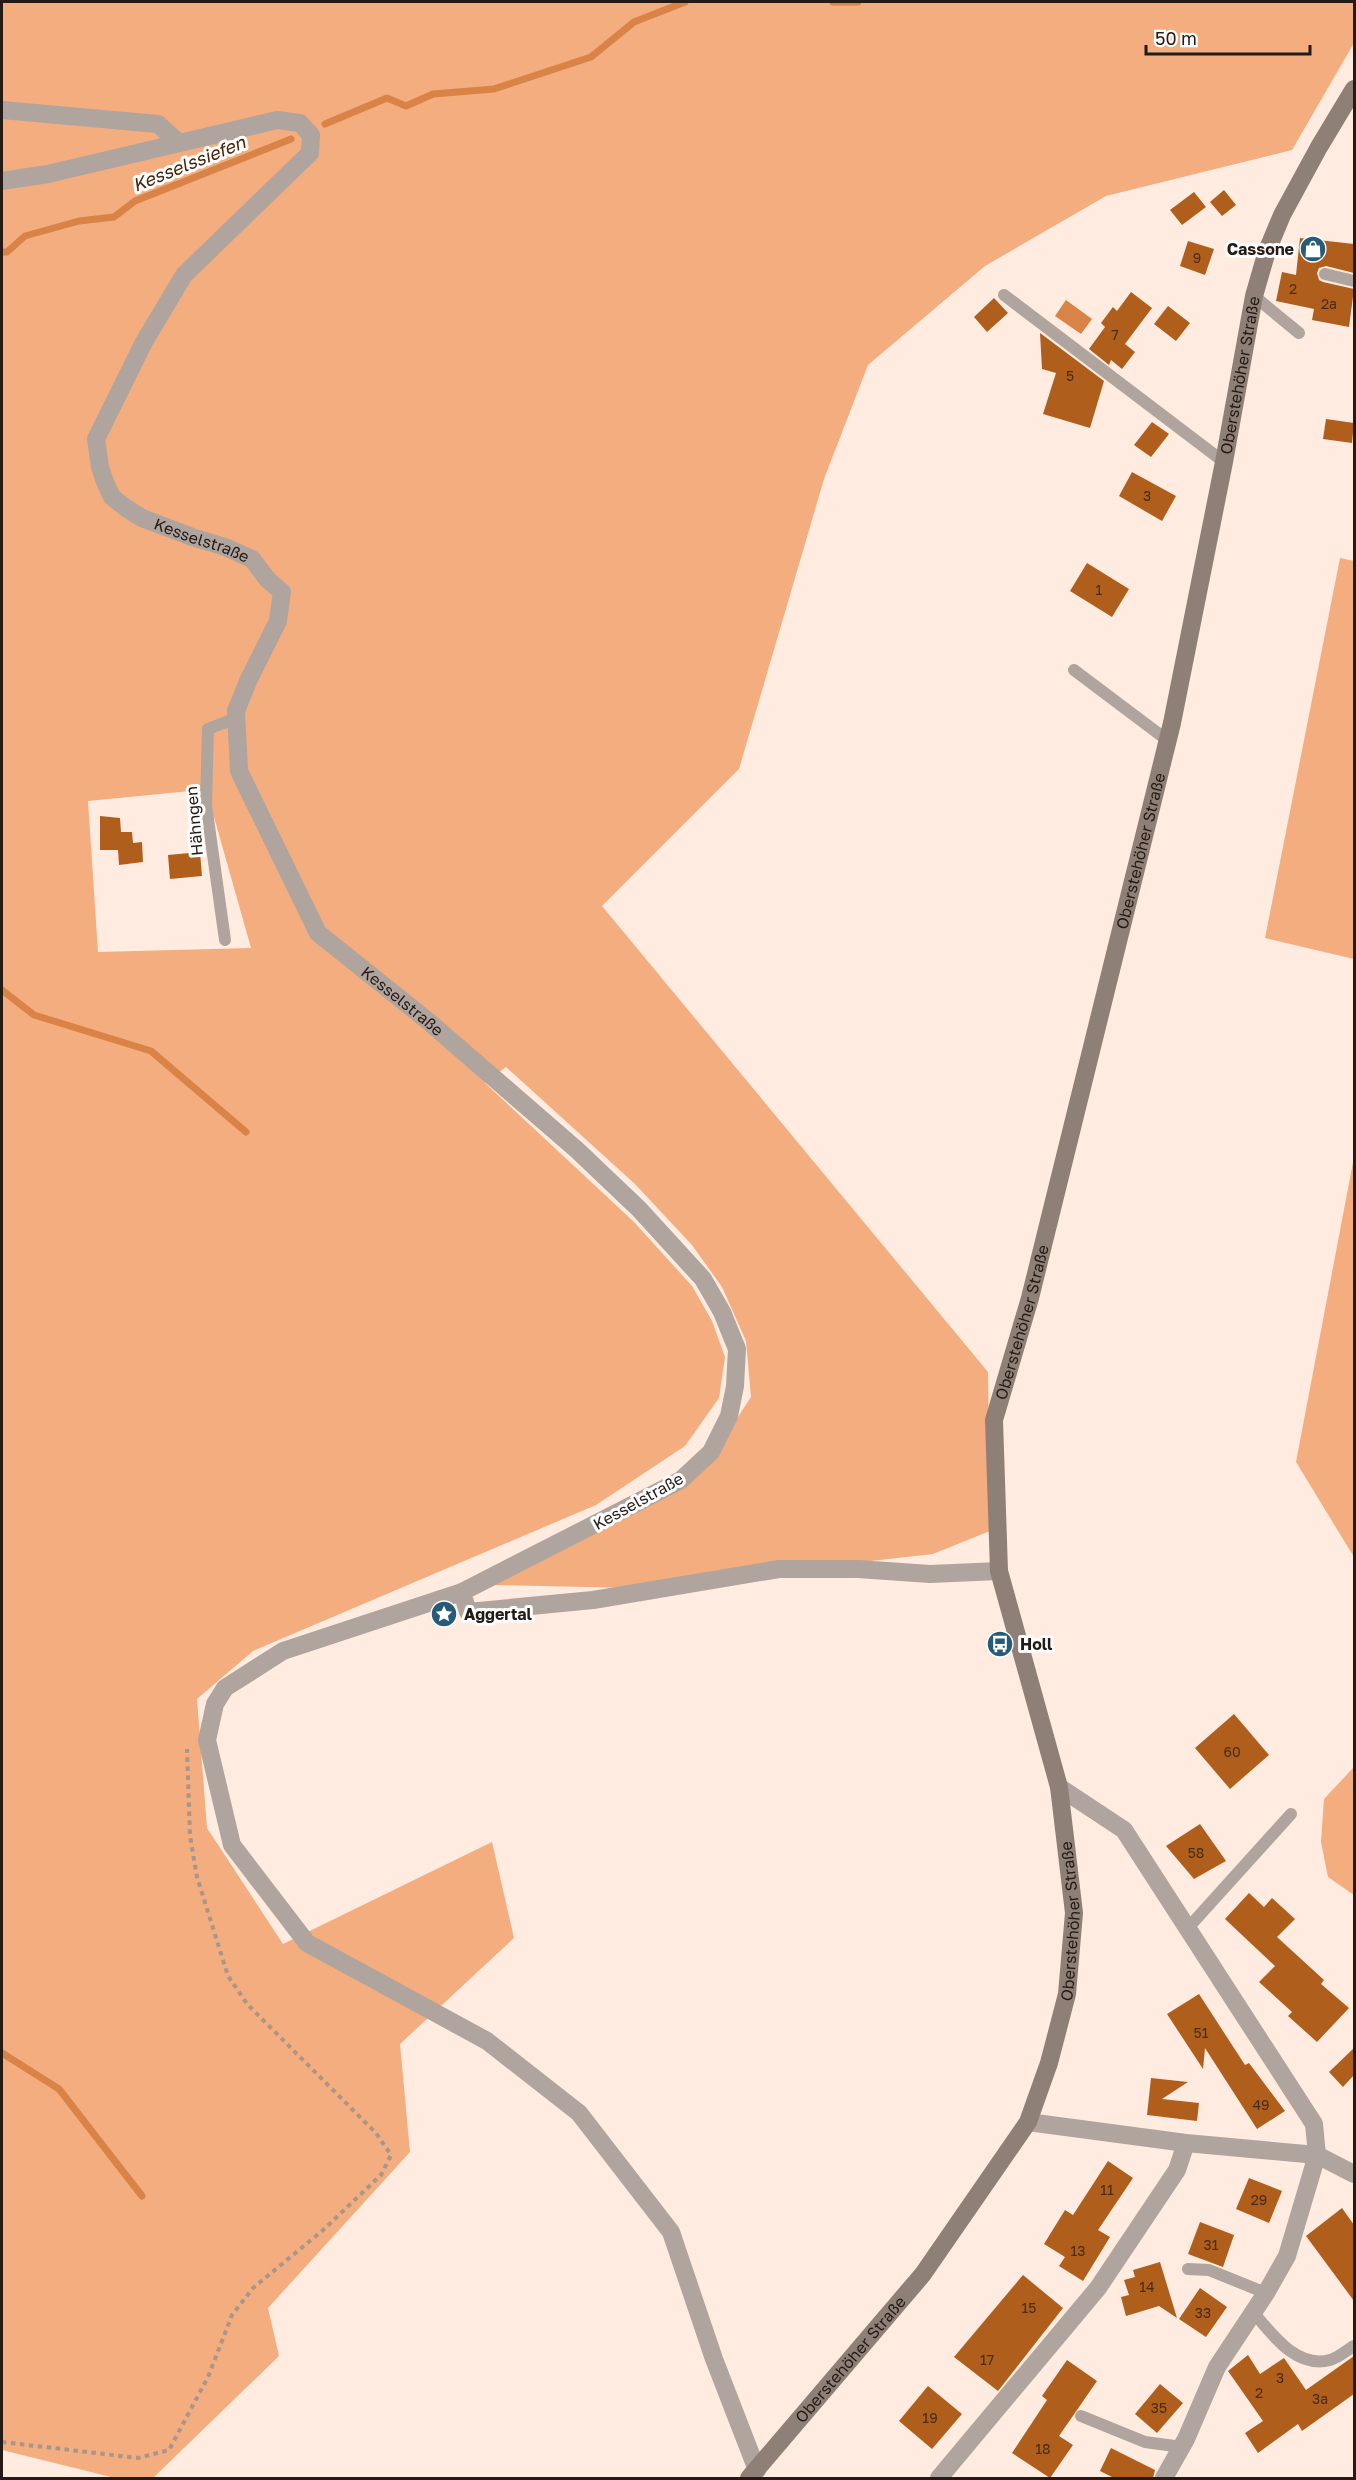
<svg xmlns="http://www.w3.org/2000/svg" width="1356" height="2480" font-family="'Golos Text',sans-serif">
<rect width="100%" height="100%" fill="#ffebdf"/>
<g fill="#f3ad7e" fill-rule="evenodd">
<path d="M 2,2 L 1354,2 L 1354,43 L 1292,150 L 1106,196 L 985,266 L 868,365 L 824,479 L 739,769 L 602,906 L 988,1372 L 990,1531 L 933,1554 L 630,1588 L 491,1585 L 704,1469 L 751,1397 L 746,1341 L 722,1287 L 692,1245 L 635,1184 L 506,1067 L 485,1083 L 634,1222 L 692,1286 L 712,1321 L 725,1357 L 719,1398 L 685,1446 L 596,1505 L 253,1651 L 197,1699 L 207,1828 L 283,1944 L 492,1842 L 514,1938 L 400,2044 L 410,2152 L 268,2308 L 279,2356 L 153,2478 L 115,2478 L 2,2450 ZM 190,791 L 214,817 L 251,948 L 98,952 L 88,801 Z"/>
<path d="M 1340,558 L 1354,561 L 1354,959 L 1265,938 Z"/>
<path d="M 1354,1157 L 1354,1557 L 1296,1462 Z"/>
<path d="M 1354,1767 L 1354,1895 L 1328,1877 L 1321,1842 L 1324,1799 Z"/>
</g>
<path fill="#d98346" d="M 1066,300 L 1092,319 L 1081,334 L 1055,316 Z"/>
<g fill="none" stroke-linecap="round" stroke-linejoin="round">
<g stroke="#d98346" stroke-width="7">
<path d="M 833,2 L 858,2"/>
<path d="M 325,124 L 387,98 L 406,106 L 433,94 L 494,89 L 591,57 L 634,22 L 685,2"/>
<path d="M 2,252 L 7,252 L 25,236 L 79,221 L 114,217 L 135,201 L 291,139"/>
<path d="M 2,990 L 34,1015 L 151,1051 L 246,1132"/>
<path d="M 2,2053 L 59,2089 L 142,2196"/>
</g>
</g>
<g fill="#b05e1b">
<path d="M 1224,190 L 1236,205 L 1222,216 L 1210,202 Z"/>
<path d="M 1194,192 L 1206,207 L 1182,225 L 1170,210 Z"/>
<path d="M 1300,238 L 1354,244 L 1354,273 L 1326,266 L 1319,268 L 1317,273 L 1319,280 L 1323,282 L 1354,289 L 1349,327 L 1312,320 L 1314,309 L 1276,301 L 1282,272 L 1296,275 Z"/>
<path d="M 1188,241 L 1214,249 L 1205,275 L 1180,266 Z"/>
<path d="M 1131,292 L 1152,308 L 1125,344 L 1135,352 L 1122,369 L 1111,360 L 1109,365 L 1089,349 L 1105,327 L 1101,323 L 1113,307 L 1117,311 Z"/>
<path d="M 994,298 L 1008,313 L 987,332 L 974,317 Z"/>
<path d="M 1168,306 L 1190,323 L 1176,341 L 1154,324 Z"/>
<path d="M 1040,333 L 1104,381 L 1090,428 L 1043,414 L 1056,373 L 1042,369 Z"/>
<path d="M 1326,419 L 1354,423 L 1352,443 L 1323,439 Z"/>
<path d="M 1152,422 L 1169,434 L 1151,457 L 1134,445 Z"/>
<path d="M 1132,472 L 1176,496 L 1162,521 L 1119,496 Z"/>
<path d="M 1087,563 L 1129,589 L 1112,617 L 1070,591 Z"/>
<path d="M 100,816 L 120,818 L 121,832 L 132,832 L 133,843 L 142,842 L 143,862 L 119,865 L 118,850 L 100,850 Z"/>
<path d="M 200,852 L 202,876 L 170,879 L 168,855 Z"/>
<path d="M 1234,1714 L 1269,1755 L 1230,1789 L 1195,1748 Z"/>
<path d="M 1200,1824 L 1226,1861 L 1194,1879 L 1166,1846 Z"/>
<path d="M 1249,1893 L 1264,1907 L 1272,1898 L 1295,1919 L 1277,1937 L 1324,1980 L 1321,1984 L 1349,2008 L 1317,2042 L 1288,2016 L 1292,2012 L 1259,1982 L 1275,1966 L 1225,1919 Z"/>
<path d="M 1199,1994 L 1245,2065 L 1249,2063 L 1285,2111 L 1257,2129 L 1205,2048 L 1203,2069 L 1167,2014 Z"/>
<path d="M 1354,2048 L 1354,2075 L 1343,2087 L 1329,2072 Z"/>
<path d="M 1151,2078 L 1188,2082 L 1162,2099 L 1199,2103 L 1197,2121 L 1147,2115 Z"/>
<path d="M 1108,2161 L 1133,2178 L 1098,2230 L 1110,2237 L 1083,2281 L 1059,2266 L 1065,2257 L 1044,2244 L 1065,2210 L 1073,2215 Z"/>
<path d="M 1249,2178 L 1282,2191 L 1269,2223 L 1236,2209 Z"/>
<path d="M 1342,2208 L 1354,2225 L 1354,2301 L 1306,2236 Z"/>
<path d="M 1200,2222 L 1234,2235 L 1223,2267 L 1188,2254 Z"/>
<path d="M 1160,2262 L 1177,2318 L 1159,2306 L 1126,2316 L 1121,2297 L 1129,2295 L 1124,2280 L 1135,2277 L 1133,2270 Z"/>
<path d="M 1023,2275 L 1063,2308 L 998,2391 L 954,2357 Z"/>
<path d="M 1200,2288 L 1227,2307 L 1206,2337 L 1179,2319 Z"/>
<path d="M 1248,2355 L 1260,2374 L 1284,2358 L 1306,2390 L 1354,2356 L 1354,2394 L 1302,2431 L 1298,2424 L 1258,2453 L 1245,2433 L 1263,2421 L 1228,2371 Z"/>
<path d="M 1067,2360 L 1097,2381 L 1059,2436 L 1073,2445 L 1050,2478 L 1012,2453 L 1047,2400 L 1042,2396 Z"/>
<path d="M 1160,2384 L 1183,2403 L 1157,2433 L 1135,2414 Z"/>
<path d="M 928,2386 L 962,2414 L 932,2449 L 899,2421 Z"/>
<path d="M 1111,2448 L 1155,2470 L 1153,2478 L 1114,2478 L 1100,2471 Z"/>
</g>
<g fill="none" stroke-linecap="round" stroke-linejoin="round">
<path stroke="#a6968d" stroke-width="4" stroke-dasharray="4.5 4.5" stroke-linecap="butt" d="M 2,2442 L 138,2458 L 169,2450 L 208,2377 L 232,2315 L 253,2288 L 322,2231 L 381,2175 L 391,2155 L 376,2133 L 248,2005 L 228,1976 L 197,1877 L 190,1836 L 187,1749"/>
<g stroke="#afa49e" stroke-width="12">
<path d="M 1325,274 L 1354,281"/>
<path d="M 1004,295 L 1224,462"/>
<path d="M 1254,296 L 1299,333"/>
<path d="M 1074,670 L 1167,740"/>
<path d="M 225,940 L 206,805 L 208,729 L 236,718"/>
<path d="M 1188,1928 L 1291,1814"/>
<path d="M 1188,2269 L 1209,2270 L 1266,2293"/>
<path d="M 1253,2312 C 1272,2334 1296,2369 1330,2360 C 1338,2358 1347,2350 1354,2346"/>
<path d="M 1081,2416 L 1145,2442 L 1182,2447"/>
</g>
<g stroke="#afa49e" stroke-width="18">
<path d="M 2,110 L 158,124 L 179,143"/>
<path id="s1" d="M 2,181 L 48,174 L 277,120 L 300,123 L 311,135 L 310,153 L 184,275 L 144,342 L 96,439 L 100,467 L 105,482 L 112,497 L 126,508 L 142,518 L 192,537 L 225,547 L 252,559 L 268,580 L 282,592 L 278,621 L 249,679 L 236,711 L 239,771 L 318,933 L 428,1021 L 577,1150 L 639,1209 L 703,1279 L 722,1312 L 737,1349 L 735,1386 L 729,1416 L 711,1452 L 681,1480 L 462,1592 L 468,1612 L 593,1600 L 779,1569 L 858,1569 L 930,1574 L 999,1571"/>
<path d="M 462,1592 L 283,1651 L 225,1688 L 215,1704 L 207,1740 L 232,1845 L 307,1943 L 487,2041 L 579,2113 L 671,2232 L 714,2359 L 757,2470"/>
<path d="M 1028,2122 L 1186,2143 L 1317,2155 L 1314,2124 L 1124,1830 L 1059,1787"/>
<path d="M 939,2478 L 1098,2288 L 1177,2170 L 1186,2143"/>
<path d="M 1164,2478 L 1186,2439 L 1217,2367 L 1266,2293 L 1287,2256 L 1317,2155 L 1354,2174"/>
</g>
<path stroke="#8f8077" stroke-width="18" id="s2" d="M 749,2478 L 923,2274 L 1028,2122 L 1049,2063 L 1067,1994 L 1074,1913 L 1059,1787 L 999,1571 L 994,1420 L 1030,1298 L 1172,723 L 1224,462 L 1254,296 L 1267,251 L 1282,215 L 1319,147 L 1354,89"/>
</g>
<defs>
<symbol id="shop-disc" viewBox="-11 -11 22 22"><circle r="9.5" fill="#275c78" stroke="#fdfdfd"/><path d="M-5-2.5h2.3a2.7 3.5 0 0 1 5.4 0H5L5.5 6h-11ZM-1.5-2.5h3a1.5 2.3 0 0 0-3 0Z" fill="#fff"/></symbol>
<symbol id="sight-disc" viewBox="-11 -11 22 22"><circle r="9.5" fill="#275c78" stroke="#fdfdfd"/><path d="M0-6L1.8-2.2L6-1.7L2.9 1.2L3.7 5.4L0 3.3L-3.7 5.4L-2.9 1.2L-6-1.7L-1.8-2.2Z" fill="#fff"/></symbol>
<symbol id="bus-disc" viewBox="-11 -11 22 22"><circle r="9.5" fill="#275c78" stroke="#fdfdfd"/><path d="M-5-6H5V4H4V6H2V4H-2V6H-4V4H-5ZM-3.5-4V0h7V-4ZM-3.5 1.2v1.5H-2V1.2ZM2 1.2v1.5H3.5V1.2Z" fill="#fff"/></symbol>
</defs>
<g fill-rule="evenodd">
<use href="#shop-disc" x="1298" y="234" width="30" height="30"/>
<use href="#sight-disc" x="429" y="1599" width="30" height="30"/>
<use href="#bus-disc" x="985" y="1629" width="30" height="30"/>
</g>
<g text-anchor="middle" stroke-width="6" stroke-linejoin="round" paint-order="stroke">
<g font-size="14" fill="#472c17">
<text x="1197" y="263">9</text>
<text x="1293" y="294">2</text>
<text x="1329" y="309">2a</text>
<text x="1115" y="340">7</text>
<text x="1070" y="381">5</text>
<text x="1147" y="501">3</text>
<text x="1099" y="595">1</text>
<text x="1232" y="1757">60</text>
<text x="1196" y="1858">58</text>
<text x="1201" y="2038">51</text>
<text x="1261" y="2110">49</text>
<text x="1107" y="2195">11</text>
<text x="1259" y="2205">29</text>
<text x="1211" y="2250">31</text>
<text x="1078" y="2256">13</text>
<text x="1147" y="2292">14</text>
<text x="1029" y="2313">15</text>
<text x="1203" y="2318">33</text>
<text x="987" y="2365">17</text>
<text x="1280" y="2383">3</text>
<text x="1259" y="2398">2</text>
<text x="1320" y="2404">3a</text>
<text x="1159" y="2413">35</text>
<text x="930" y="2423">19</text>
<text x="1043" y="2454">18</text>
</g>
<g font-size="16" font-weight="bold" fill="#241b16" stroke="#fdfdfd" text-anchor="start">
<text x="1294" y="255" text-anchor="end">Cassone</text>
<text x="464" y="1620">Aggertal</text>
<text x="1020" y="1650">Holl</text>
</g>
<g font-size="16" fill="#241b16" stroke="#fdfdfd">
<text dy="6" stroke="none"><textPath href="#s2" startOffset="2244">Oberstehöher Straße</textPath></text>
<text dy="6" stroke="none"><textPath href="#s1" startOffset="862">Kesselstraße</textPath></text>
<text transform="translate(194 821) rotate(-95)" y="6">Hähngen</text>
<text dy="6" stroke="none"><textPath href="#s2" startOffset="1758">Oberstehöher Straße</textPath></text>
<text dy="6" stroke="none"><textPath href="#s1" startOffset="1438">Kesselstraße</textPath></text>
<text dy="6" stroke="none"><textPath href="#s2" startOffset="1272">Oberstehöher Straße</textPath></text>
<text transform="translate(638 1501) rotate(-29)" y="6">Kesselstraße</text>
<text dy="6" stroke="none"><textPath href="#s2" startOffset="660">Oberstehöher Straße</textPath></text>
<text dy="6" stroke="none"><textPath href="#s2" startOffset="156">Oberstehöher Straße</textPath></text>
</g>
<g font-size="18" font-style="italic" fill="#462309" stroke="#fdfdfd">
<text transform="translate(189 164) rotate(-22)" y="6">Kesselssiefen</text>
</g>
</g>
<rect width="1356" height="2480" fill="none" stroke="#241b16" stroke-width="6"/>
<path d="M1146 45v9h164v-9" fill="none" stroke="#241b16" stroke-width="3"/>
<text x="1155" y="45" font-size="18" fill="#241b16" stroke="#fdfdfd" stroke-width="4.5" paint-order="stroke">50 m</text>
</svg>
